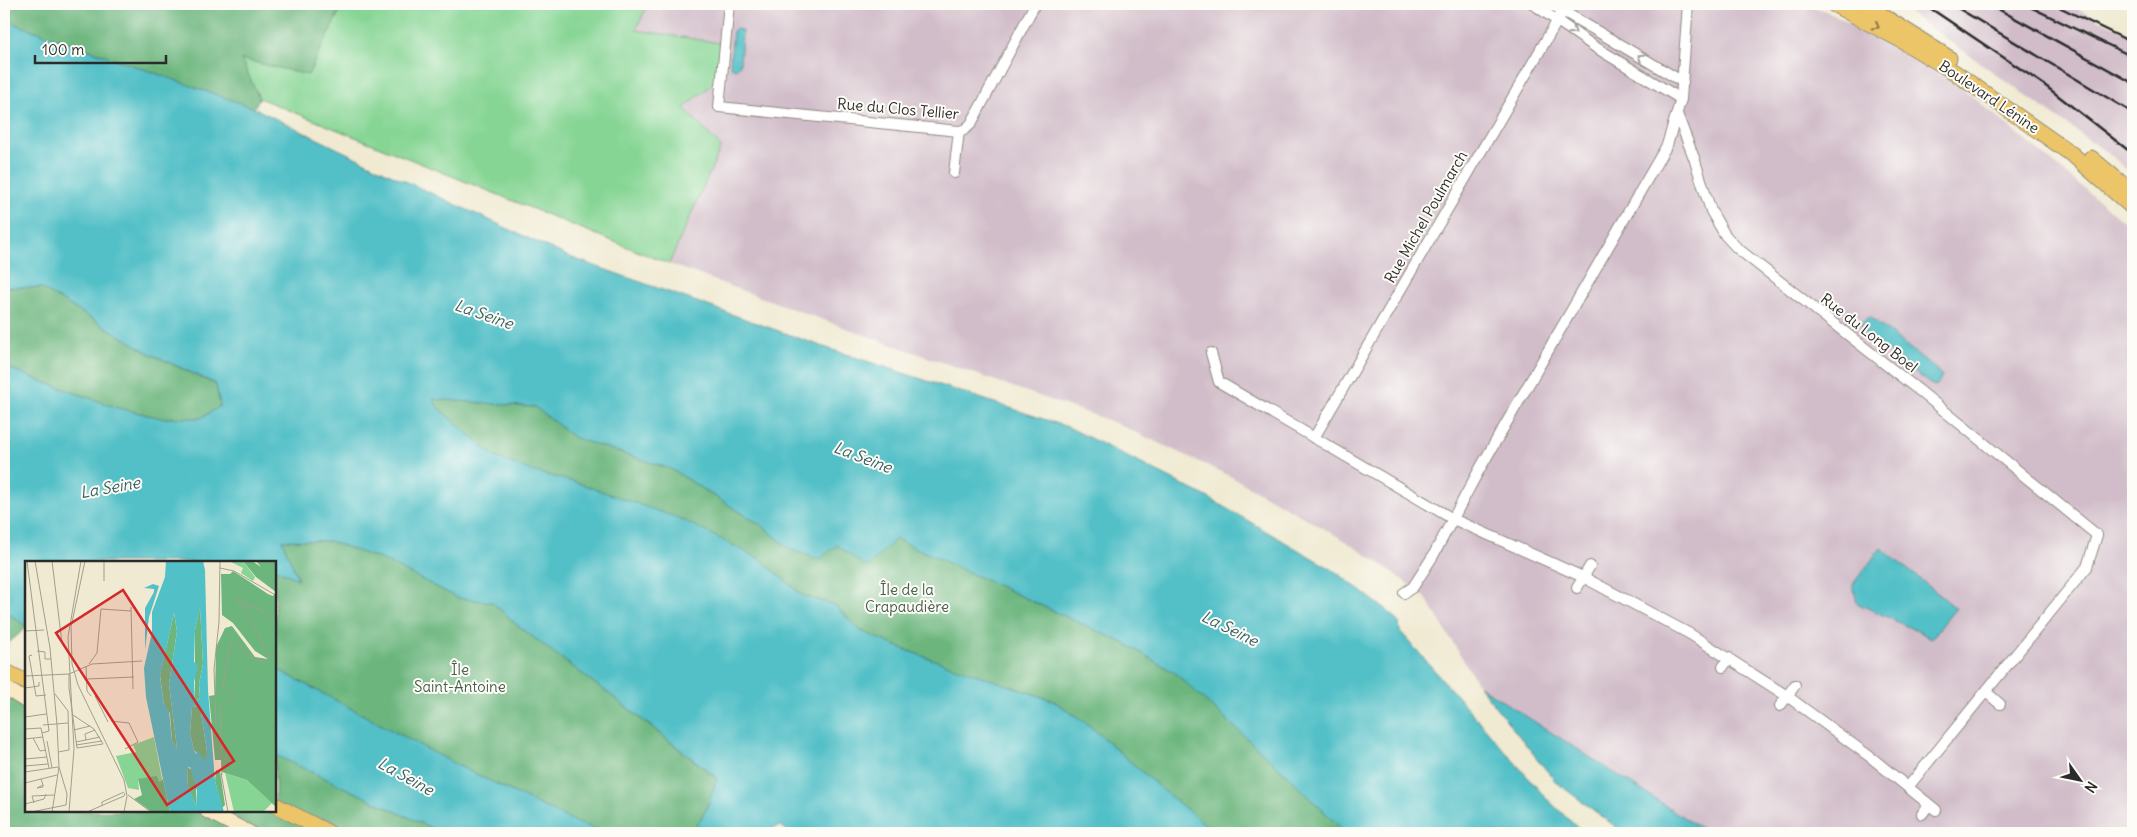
<svg xmlns="http://www.w3.org/2000/svg" width="2137" height="837" font-family="Delius,sans-serif">
<rect width="100%" height="100%" fill="#fdfcf7"/>
<filter id="ink" filterUnits="userSpaceOnUse"><feTurbulence type="fractalNoise" baseFrequency=".02" numOctaves="2"/><feDisplacementMap in="SourceGraphic" scale="10" xChannelSelector="R" yChannelSelector="G"/><feConvolveMatrix kernelMatrix="1 2 1 2 8 2 1 2 1" color-interpolation-filters="sRGB"/></filter>
<filter id="wash" filterUnits="userSpaceOnUse"><feTurbulence type="fractalNoise" baseFrequency=".0096" numOctaves="4" result="noise"/><feDisplacementMap in="SourceGraphic" scale="20" xChannelSelector="R" yChannelSelector="G"/><feGaussianBlur stdDeviation="1.12" result="paint"/><feColorMatrix in="noise" values="0 0 0 0 0 0 0 0 0 0 0 0 0 0 0 0 0 1.4 0 .05"/><feComposite in="paint" operator="in"/></filter>
<g filter="url(#wash)">
<rect width="100%" height="100%" fill="#f0ead2"/>
<g fill="#d1bdc9">
<path d="M 648,4 L 1807,4 L 1833,14 L 1961,87 L 2133,229 L 2133,833 L 1624,833 L 1556,782 L 1479,686 L 1426,598 L 1387,568 L 1337,536 L 1230,476 L 1113,422 L 876,339 L 669,264 L 721,147 L 679,103 L 636,30 Z"/>
<path d="M 1897,4 L 2067,4 L 2133,36 L 2133,176 L 2113,157 Z"/>
</g>
<path fill="#86d594" stroke="#588060" d="M 343,4 L 648,4 L 636,30 L 720,43 L 717,80 L 684,108 L 721,147 L 669,264 L 259,98 L 241,59 L 308,75 Z"/>
<g fill="#6cb67e" stroke="#4c7054">
<path d="M 4,4 L 343,4 L 308,75 L 241,59 L 259,98 L 254,108 L 4,20 Z"/>
<path d="M 4,287 L 41,288 L 149,353 L 216,385 L 220,406 L 201,418 L 161,418 L 118,408 L 38,380 L 4,366 Z"/>
<path d="M 433,399 L 535,407 L 575,438 L 671,469 L 764,527 L 791,550 L 896,539 L 1128,645 L 1175,673 L 1287,775 L 1346,833 L 1216,833 L 1159,787 L 1090,726 L 1054,701 L 908,651 L 861,631 L 834,605 L 803,596 L 760,559 L 575,482 L 535,472 L 495,457 L 439,409 Z"/>
<path d="M 282,540 L 329,541 L 383,560 L 458,598 L 492,602 L 517,625 L 612,696 L 717,779 L 706,810 L 692,833 L 608,833 L 575,822 L 455,764 L 275,668 L 275,569 L 298,579 Z"/>
<path d="M 4,610 L 26,626 L 26,628 L 4,647 Z"/>
<path d="M 4,681 L 26,692 L 26,811 L 275,811 L 275,755 L 442,833 L 4,833 Z"/>
</g>
<g fill="#52c0c7" stroke="#3e7679">
<path d="M 4,20 L 254,108 L 390,174 L 567,256 L 824,347 L 1068,427 L 1207,497 L 1333,570 L 1389,612 L 1399,623 L 1400,631 L 1546,798 L 1583,833 L 1346,833 L 1287,775 L 1175,673 L 1128,645 L 896,539 L 867,567 L 837,545 L 820,559 L 791,550 L 764,527 L 671,469 L 575,438 L 535,407 L 433,399 L 439,409 L 495,457 L 535,472 L 575,482 L 681,519 L 760,559 L 803,596 L 834,605 L 861,631 L 908,651 L 1054,701 L 1090,726 L 1159,787 L 1216,833 L 790,833 L 781,826 L 757,833 L 692,833 L 706,810 L 717,778 L 612,696 L 517,625 L 492,602 L 458,598 L 383,560 L 329,541 L 282,540 L 298,579 L 275,569 L 275,562 L 26,562 L 26,626 L 4,610 L 4,366 L 38,380 L 118,408 L 161,418 L 201,418 L 220,406 L 216,384 L 149,353 L 41,288 L 4,287 Z"/>
<path d="M 735,29 L 741,30 L 742,33 L 740,65 L 736,69 L 731,67 L 730,64 L 733,31 Z"/>
<path d="M 1868,317 L 1875,321 L 1936,369 L 1942,377 L 1936,386 L 1930,384 L 1864,332 L 1861,324 Z"/>
<path d="M 1881,548 L 1956,608 L 1932,638 L 1857,603 L 1853,584 Z"/>
<path d="M 275,668 L 455,764 L 575,822 L 608,833 L 442,833 L 275,755 Z"/>
<path d="M 1479,686 L 1708,833 L 1624,833 L 1556,782 Z"/>
</g>
</g>
<g filter="url(#ink)">
<g fill="none" stroke-linecap="round" stroke-linejoin="round">
<defs>
<g id="minor">
<path d="M 729,4 L 719,107 L 959,131 L 964,130 L 971,124 L 1035,4"/>
<path d="M 1533,4 L 1595,47 L 1681,99"/>
<path d="M 1551,4 L 1683,82"/>
<path d="M 1677,114 L 1694,158 L 1711,211 L 1725,235 L 1737,248 L 1921,392 L 2097,535 L 2087,567 L 1908,787"/>
<path d="M 954,173 L 959,131"/>
<path d="M 1211,353 L 1219,382 L 1453,519 L 1583,577 L 1690,634 L 1787,696 L 1873,759 L 1936,810"/>
<path d="M 1314,438 L 1563,11"/>
<path d="M 1577,588 L 1590,566"/>
<path d="M 1404,593 L 1413,587 L 1433,556 L 1478,472 L 1667,145 L 1681,99 L 1688,4"/>
<path d="M 1723,667 L 1729,658"/>
<path d="M 1986,692 L 2000,704"/>
<path d="M 1780,706 L 1795,685"/>
<path d="M 1922,814 L 1929,805"/>
</g>
<g id="secondary">
<path d="M 4,687 L 26,701"/>
<path d="M 207,811 L 250,833"/>
</g>
<g id="primary">
<path d="M 1833,4 L 1899,39 L 1954,72 L 2073,155 L 2133,208"/>
<path d="M 1864,4 L 1949,58"/>
<path d="M 2091,158 L 2133,193"/>
<path d="M 4,671 L 26,682"/>
<path d="M 275,805 L 329,833"/>
</g>
</defs>
<use href="#minor" stroke="#8e8a7e" stroke-width="12"/>
<use href="#secondary" stroke="#8e8a7e" stroke-width="16"/>
<use href="#primary" stroke="#8e8a7e" stroke-width="17"/>
<use href="#minor" stroke="#fff" stroke-width="10"/>
<use href="#secondary" stroke="#f8e8c3" stroke-width="14"/>
<use href="#primary" stroke="#edc569" stroke-width="15"/>
<g stroke="#2b2b2b" stroke-width="2.5">
<path d="M 1924,4 L 2043,84 L 2133,154"/>
<path d="M 1951,4 L 2133,113"/>
<path d="M 1989,4 L 2133,83"/>
<path d="M 2024,4 L 2133,57"/>
<path d="M 2053,4 L 2133,43"/>
</g>
</g>
<defs><path id="oneway-chevron" d="M-2-3.5L2.5 0L-2 3.5" fill="none" stroke-width="1.6" stroke-linecap="round" stroke-linejoin="round" transform="scale(1.25)"/></defs>
<use stroke="#8c784a" href="#oneway-chevron" transform="translate(1876 26) rotate(30)"/>
<g stroke="#a0a0a0">
<use href="#oneway-chevron" transform="translate(1573 31) rotate(35)"/>
<use href="#oneway-chevron" transform="translate(1641 57) rotate(-148)"/>
</g>
</g>
<g text-anchor="middle" stroke-width="4" stroke-linejoin="round" paint-order="stroke">
<g font-size="15" fill="#2b2b2b" stroke="#fdfcf7">
<text transform="translate(1989 97) rotate(34)" y="5">Boulevard Lénine</text>
<text transform="translate(898 109) rotate(5)" y="5">Rue du Clos Tellier</text>
<text transform="translate(1426 217) rotate(-60)" y="5">Rue Michel Poulmarch</text>
<text transform="translate(1869 333) rotate(38)" y="5">Rue du Long Boel</text>
</g>
<g font-size="15" fill="#465e4a" stroke="#fdfcf7">
<text x="907" y="595">Île de la<tspan x="907" dy="17">Crapaudière</tspan></text>
<text x="460" y="675">Île<tspan x="460" dy="17">Saint-Antoine</tspan></text>
</g>
<g font-size="16" font-style="italic" fill="#395f62" stroke="#fdfcf7">
<text transform="translate(484 314) rotate(19)" y="6">La Seine</text>
<text transform="translate(863 457) rotate(21)" y="6">La Seine</text>
<text transform="translate(110 487) rotate(-10)" y="6">La Seine</text>
<text transform="translate(1230 628) rotate(26)" y="6">La Seine</text>
<text transform="translate(406 776) rotate(29)" y="6">La Seine</text>
</g>
</g>
<g transform="translate(25 561)">
<rect width="251" height="251" fill="#f0ead2"/>
<path d="M 204,0 L 218,0 L 230,16 L 228,20 L 216,12 L 218,7 ZM 129,176 L 137,218 L 135,221 L 113,218 L 114,229 L 103,227 L 91,195 L 111,191 L 108,184 ZM 200,212 L 222,219 L 247,242 L 238,251 L 209,251 Z" fill="#86d594"/>
<path d="M 218,0 L 227,0 L 236,6 L 231,0 L 251,0 L 251,246 L 222,219 L 197,211 L 196,199 L 190,199 L 184,135 L 190,134 L 191,86 L 200,67 L 207,65 L 230,96 L 243,98 L 230,90 L 208,62 L 197,54 L 196,13 L 205,13 L 208,10 L 243,33 L 248,35 L 251,31 L 231,16 ZM 175,46 L 178,103 L 174,123 L 175,137 L 170,140 L 170,69 ZM 149,52 L 152,70 L 144,123 L 152,188 L 147,180 L 145,152 L 139,144 L 135,114 ZM 175,145 L 182,191 L 182,199 L 179,200 L 169,189 L 165,173 L 167,146 ZM 162,206 L 167,209 L 171,221 L 171,245 L 163,226 ZM 191,209 L 195,210 L 200,244 L 197,247 L 190,220 ZM 132,215 L 134,221 L 138,218 L 145,251 L 127,251 L 109,238 L 117,234 L 113,218 Z" fill="#6cb67e"/>
<path d="M 141,0 L 178,0 L 180,9 L 183,129 L 190,220 L 199,251 L 145,251 L 138,218 L 121,136 L 119,107 L 127,71 L 127,51 L 140,16 ZM 175,47 L 178,103 L 174,123 L 175,137 L 170,140 L 169,121 L 173,105 L 169,101 L 170,69 ZM 149,52 L 152,70 L 144,123 L 152,188 L 147,180 L 144,149 L 139,144 L 135,115 ZM 175,145 L 182,191 L 180,200 L 173,190 L 171,193 L 169,189 L 165,173 L 167,146 ZM 165,206 L 172,230 L 171,245 L 163,225 L 162,207 ZM 128,23 L 134,25 L 124,56 L 120,89 L 120,47 L 129,31 L 129,28 L 119,27 Z" fill="#52c0c7" fill-rule="evenodd"/>
<path fill="none" stroke="#a19e8f" stroke-width="1" d="M 2,0 L 24,170 L 17,172M 10,0 L 25,87 L 32,164 L 34,206 L 27,251M 27,0 L 37,82M 60,0 L 46,66 L 47,103 L 53,124 L 99,219 L 102,235 L 99,251M 195,7 L 209,10 L 252,35M 79,20 L 79,0M 106,46 L 108,128M 0,70 L 19,69M 12,90 L 20,91 L 20,98 L 26,98M 7,94 L 4,95 L 11,135 L 21,134M 64,103 L 72,92 L 76,48 L 106,50M 61,105 L 62,130 L 66,135M 44,113 L 44,127 L 52,187 L 78,183 L 69,168 L 48,154M 0,115 L 44,113 L 67,103 L 117,100M 62,118 L 109,116M 0,127 L 14,125 L 14,121M 30,133 L 43,150M 70,135 L 83,161M 0,156 L 21,153M 86,160 L 104,162 L 113,181 L 100,188M 18,164 L 43,162M 191,164 L 189,108 L 194,61 L 195,0M 0,168 L 16,167 L 17,172M 49,169 L 65,165M 17,172 L 24,207M 8,177 L 15,190 L 21,189M 0,178 L 18,176M 61,179 L 60,173 L 70,169M 22,180 L 27,207M 51,181 L 75,176M 51,184 L 77,180M 33,191 L 44,189 L 43,150M 0,198 L 22,196M 0,205 L 23,203M 34,206 L 42,233 L 41,244M 0,211 L 33,206M 196,212 L 203,251M 197,214 L 195,147 L 210,136 L 198,124 L 205,83 L 210,82 L 230,99 L 240,101 L 244,96 L 227,60 L 212,39 L 236,49 L 244,58 L 252,56M 16,218 L 18,224 L 18,226 L 12,227 L 18,224M 0,222 L 32,214M 103,234 L 126,251M 9,242 L 7,235 L 29,234M 0,243 L 19,238 L 21,233M 77,245 L 77,241 L 99,231M 6,251 L 41,244M 44,251 L 49,188 L 43,76 L 56,0M 62,251 L 99,235 L 100,232"/>
<path fill="#d62828" fill-opacity="0.15" stroke="#d62828" stroke-width="2.5" d="M 98,29 L 209,200 L 142,244 L 31,72 Z"/>
<rect width="251" height="251" fill="none" stroke="#2b2b2b" stroke-width="2.5"/>
</g>
<rect width="2137" height="837" fill="none" stroke="#fdfcf7" stroke-width="20"/>
<g transform="translate(2080 780) rotate(123)" stroke="#fdfcf7" stroke-width="4" paint-order="stroke">
<path d="M0-4L9 19L0 12L-9 19Z" fill="#2b2b2b"/>
<text y="-8" font-size="14" font-weight="bold" text-anchor="middle" fill="#2b2b2b">N</text>
</g>
<path d="M35 55v8h131v-8" fill="none" stroke="#2b2b2b" stroke-width="2.5"/>
<text x="42" y="55" font-size="15" fill="#2b2b2b" stroke="#fdfcf7" stroke-width="4" paint-order="stroke">100 m</text>
</svg>
